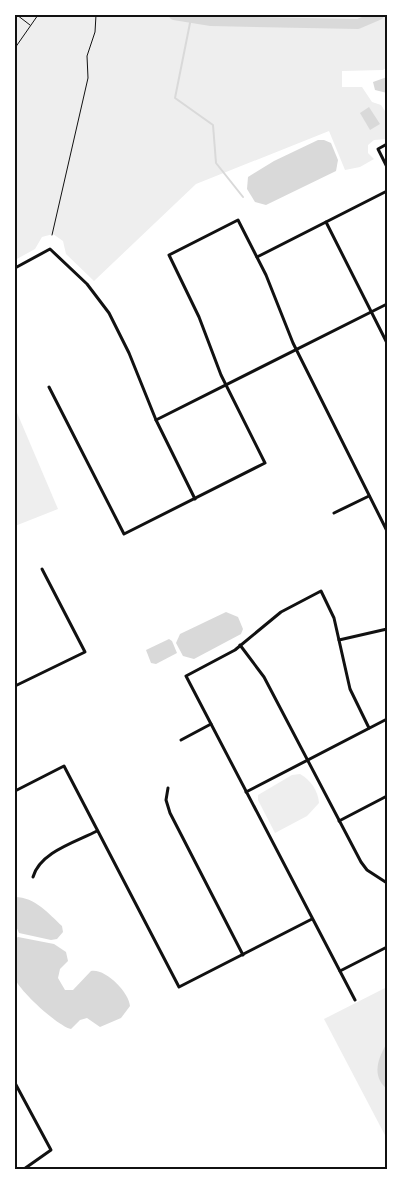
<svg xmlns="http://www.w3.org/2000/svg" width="402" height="1184" font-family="Lato,sans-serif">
<rect width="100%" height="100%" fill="#fff"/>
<g fill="#eee">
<path d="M 15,15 L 387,15 L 387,67 L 383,70 L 342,71 L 342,87 L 362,87 L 372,102 L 381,105 L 387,114 L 387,139 L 374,140 L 368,145 L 368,153 L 374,159 L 360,167 L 345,170 L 329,131 L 196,184 L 94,281 L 66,254 L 63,241 L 53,234 L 42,237 L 35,249 L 15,260 Z"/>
<path d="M 15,408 L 58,509 L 15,526 Z"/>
<path d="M 300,774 C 311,780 318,791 319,803 L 307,816 L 275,833 L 258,800 L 258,795 L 292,775 Z"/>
<path d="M 387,987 L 387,1139 L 324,1019 Z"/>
</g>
<g fill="#d9d9d9">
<path d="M 387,77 L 387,93 L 375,90 L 373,82 Z"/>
<path d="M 369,107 L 380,124 L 370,130 L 360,113 Z"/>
<path d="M 318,140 L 324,140 L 331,143 L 338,160 L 336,171 L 266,205 L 255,202 L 247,189 L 248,177 L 274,161 Z"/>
<path d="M 226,612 L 238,617 L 243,629 L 241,634 L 194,659 L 183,656 L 176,643 L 180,634 Z"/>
<path d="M 169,639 L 172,641 L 177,653 L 156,664 L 151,663 L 146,650 Z"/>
<path d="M 15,897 C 35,897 49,914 62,926 L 63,932 L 57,939 L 51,940 L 19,933 L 15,924 Z"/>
<path d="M 18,937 L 54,944 L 66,952 L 68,961 L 60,969 L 58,978 L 65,990 L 73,990 L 91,971 C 105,968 129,992 130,1006 L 121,1018 L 100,1027 L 87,1018 L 80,1020 L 71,1029 C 59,1027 18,990 15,978 C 12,966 15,950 15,939 Z"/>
<path d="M 387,1043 L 387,1089 C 371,1076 378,1058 387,1043 Z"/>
</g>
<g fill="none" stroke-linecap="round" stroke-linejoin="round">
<path stroke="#d9d9d9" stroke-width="2" d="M 191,18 L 175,98 L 213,125 L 216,163 L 243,197"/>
<path stroke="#d9d9d9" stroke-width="10" d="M 174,15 L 211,21 L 358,24 L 379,15"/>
<g stroke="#111" stroke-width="1">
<path d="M 17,15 L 30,25"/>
<path d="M 15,48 L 38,15"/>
<path d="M 52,235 L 88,78 L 87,56 L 95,32 L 96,15"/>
</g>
<g stroke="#111" stroke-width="3">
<path d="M 387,144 L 378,149 L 387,167"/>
<path d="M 326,222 L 387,343"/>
<path d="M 257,257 L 387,191"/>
<path d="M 15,268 L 50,249 L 87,284 L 109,313 L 129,353 L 156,420 L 195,499"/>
<path d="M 49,387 L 124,534 L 265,463 L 221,375 L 199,317 L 169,255 L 238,220 L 266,275 L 293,343 L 387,531"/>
<path d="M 156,420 L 387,304"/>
<path d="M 334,513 L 369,496"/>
<path d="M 339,640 L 387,629"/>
<path d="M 240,645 L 264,677 L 361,862 L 367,870 L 387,883"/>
<path d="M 15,686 L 85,652 L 42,569"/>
<path d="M 181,740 L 211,724"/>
<path d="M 168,788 L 166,800 L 170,813 L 243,955"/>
<path d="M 15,791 L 64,766 L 179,987 L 312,919"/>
<path d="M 246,792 L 387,719"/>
<path d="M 339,821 L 387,796"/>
<path d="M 33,877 C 40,852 76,842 97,831"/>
<path d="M 340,971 L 387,947"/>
<path d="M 355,1000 L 186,676 L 235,650 L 281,612 L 321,591 L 334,618 L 350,689 L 369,728"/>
<path d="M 15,1083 L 51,1150 L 24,1169"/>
</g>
</g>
<rect width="402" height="1184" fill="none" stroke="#ffffff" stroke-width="32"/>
<rect x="16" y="16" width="370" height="1152" fill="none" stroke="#111" stroke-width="2"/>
</svg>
